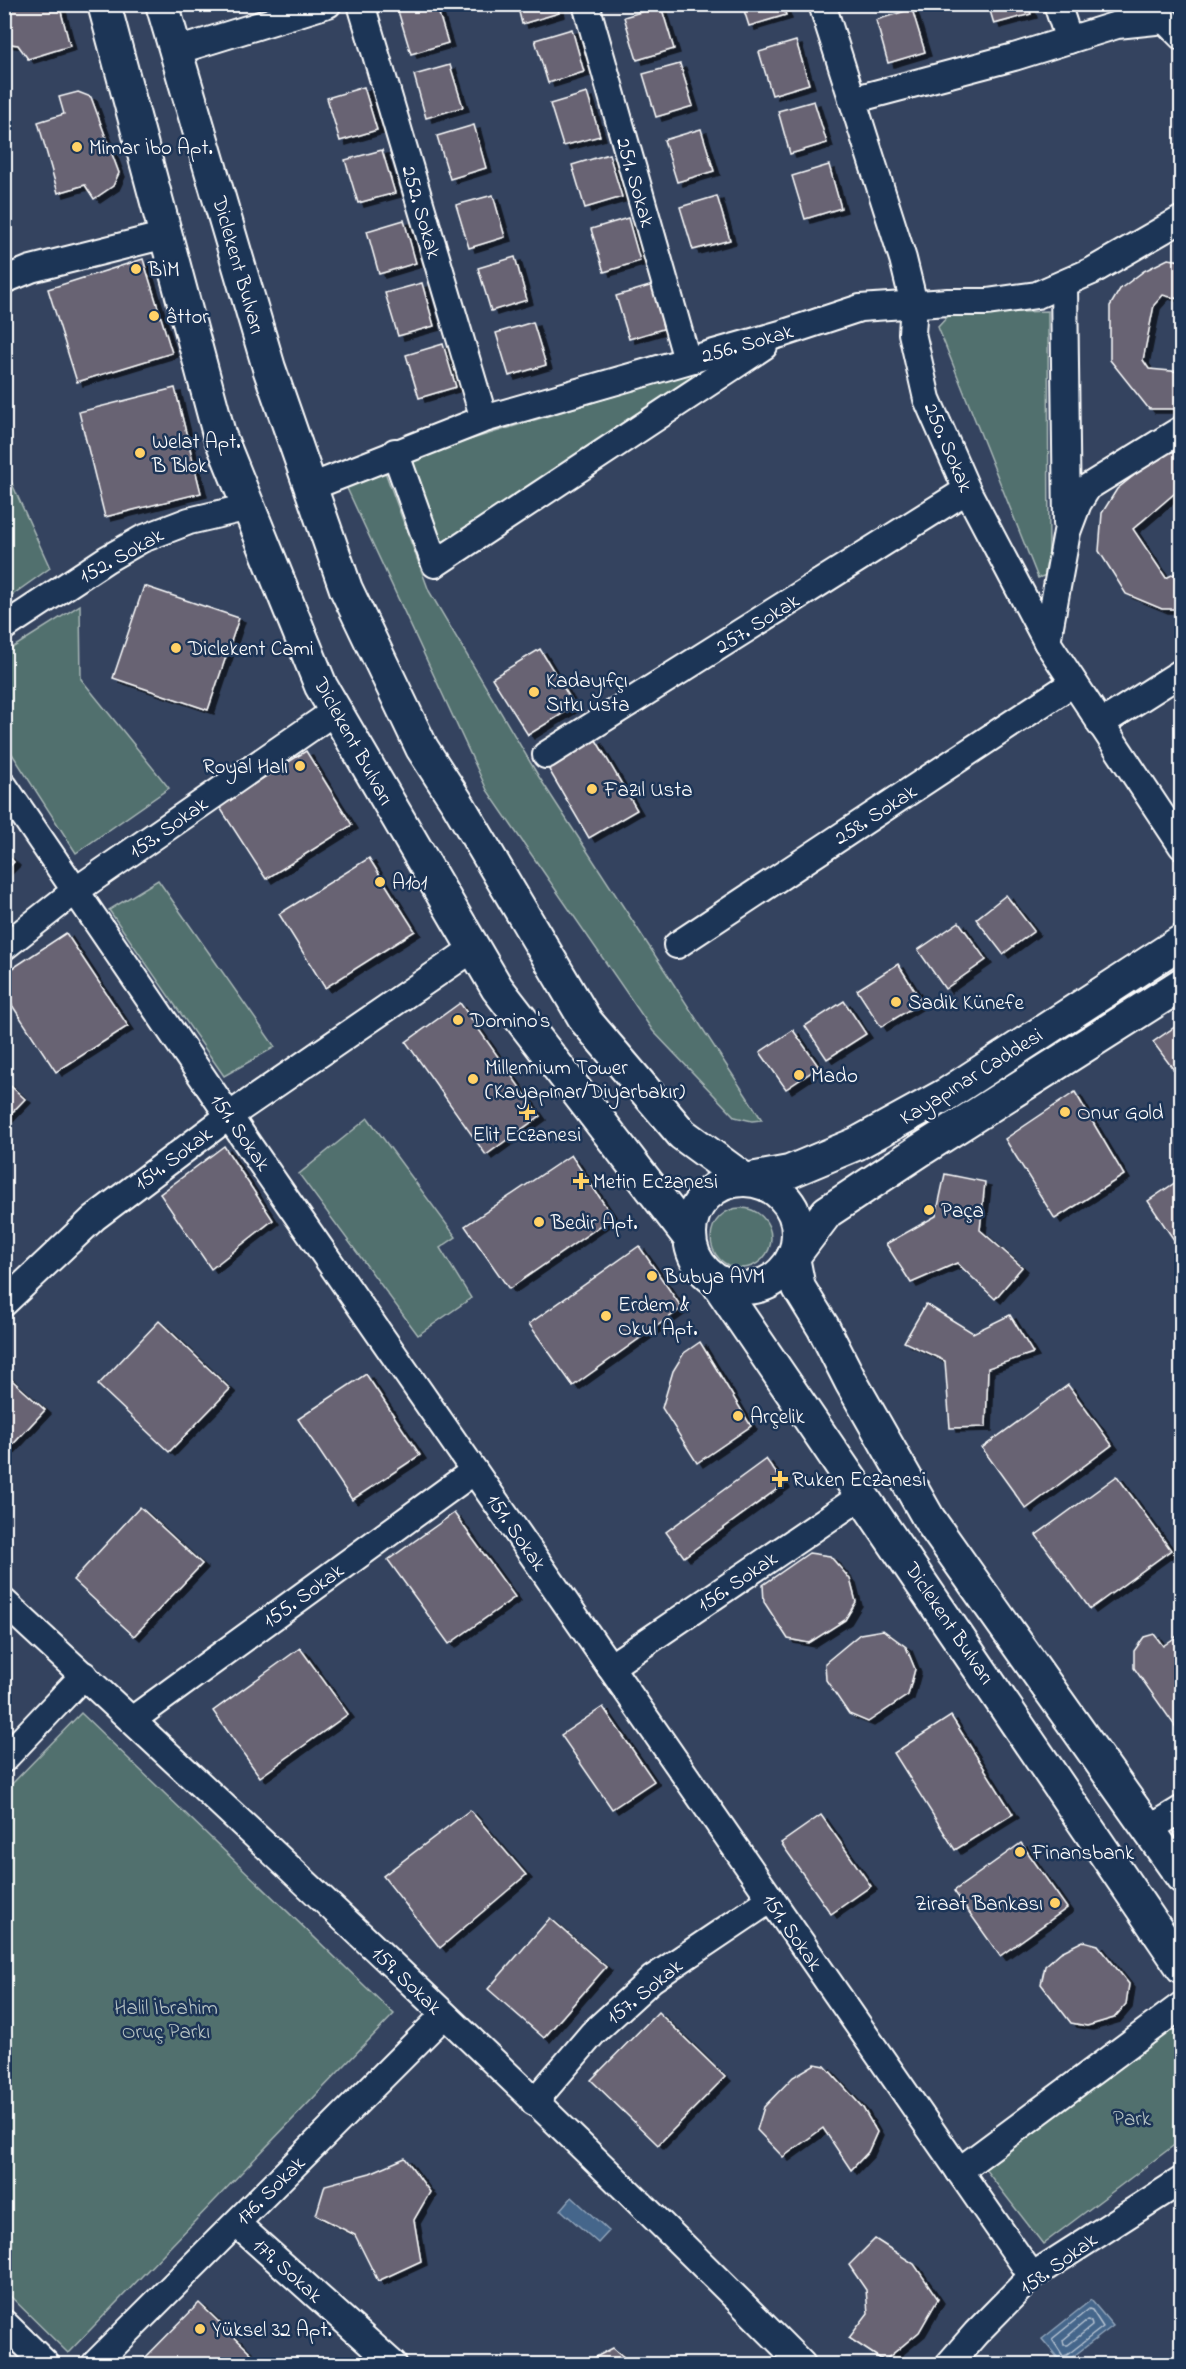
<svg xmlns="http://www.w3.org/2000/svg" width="1186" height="2369" font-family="'Indie Flower',sans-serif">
<defs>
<filter id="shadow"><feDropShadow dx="6" dy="4" stdDeviation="0" flood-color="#0009"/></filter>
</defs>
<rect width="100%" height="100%" fill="#34435f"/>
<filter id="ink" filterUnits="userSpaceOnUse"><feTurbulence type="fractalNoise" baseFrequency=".0167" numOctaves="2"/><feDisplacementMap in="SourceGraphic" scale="12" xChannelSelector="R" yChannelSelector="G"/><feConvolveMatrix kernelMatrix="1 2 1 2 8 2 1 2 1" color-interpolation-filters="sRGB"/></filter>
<g filter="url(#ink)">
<g fill="#516f6e" stroke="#a8b7b6" stroke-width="1.5">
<path d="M 1048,311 L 1049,574 L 1038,578 L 938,327 L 949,315 Z"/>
<path d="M 703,369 L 707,375 L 438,549 L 406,459 Z"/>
<path d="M 4,466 L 50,568 L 5,600 L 4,600 Z"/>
<path d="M 384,469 L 429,591 L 539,777 L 762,1120 L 752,1121 L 735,1117 L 653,1031 L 487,790 L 345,484 Z"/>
<path d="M 80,605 L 81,679 L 169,788 L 76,853 L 5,743 L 4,653 Z"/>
<path d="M 158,880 L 275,1047 L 224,1076 L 109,910 Z"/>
<path d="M 368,1118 L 456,1237 L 440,1248 L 471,1298 L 418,1335 L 299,1174 Z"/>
<circle cx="741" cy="1238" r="30"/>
<path d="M 81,1713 L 394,2014 L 68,2353 L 5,2291 L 4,1792 Z"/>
<path d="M 1173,2028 L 1181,2039 L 1181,2140 L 1043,2244 L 985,2169 Z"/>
</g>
<g fill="#45668b" stroke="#8fa3b9" stroke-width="1.5">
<path d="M 572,2197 L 609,2231 L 598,2243 L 561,2210 Z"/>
<path d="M 1091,2300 L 1113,2326 L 1063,2364 L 1042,2339 Z"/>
</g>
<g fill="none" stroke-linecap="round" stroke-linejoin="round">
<g stroke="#b5c2d1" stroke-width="1.5">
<path d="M 1089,2309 L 1092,2310 L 1103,2327 L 1067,2355 L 1063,2356 L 1052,2339 Z"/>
<path d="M 1087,2320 L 1091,2321 L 1092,2326 L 1068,2345 L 1064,2345 L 1063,2340 Z"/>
</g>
</g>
<g fill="#686373" stroke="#fff" stroke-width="1.5" filter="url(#shadow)">
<path d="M 4,4 L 59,4 L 70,46 L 28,59 L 18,45 L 4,43 Z"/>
<path d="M 421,4 L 436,4 L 448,43 L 411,54 L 398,11 Z"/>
<path d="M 517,4 L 557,4 L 559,13 L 522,24 Z"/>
<path d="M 742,4 L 782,4 L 786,15 L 749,26 Z"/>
<path d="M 988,4 L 1028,4 L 1031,14 L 994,24 Z"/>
<path d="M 661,6 L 674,49 L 637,60 L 624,17 Z"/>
<path d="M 912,9 L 925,52 L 888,63 L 876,20 Z"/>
<path d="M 572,29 L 584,72 L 548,83 L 535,40 Z"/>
<path d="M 796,41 L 809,84 L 772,95 L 759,52 Z"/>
<path d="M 680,64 L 693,106 L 656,117 L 643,74 Z"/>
<path d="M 450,65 L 463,107 L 426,118 L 414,75 Z"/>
<path d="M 364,87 L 377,130 L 340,141 L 327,98 Z"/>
<path d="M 78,92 L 91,97 L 119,173 L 113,186 L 94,199 L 85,185 L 58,193 L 38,122 L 64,114 L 59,97 Z"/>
<path d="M 587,93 L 600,136 L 563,146 L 550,104 Z"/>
<path d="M 814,101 L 827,143 L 790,154 L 778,111 Z"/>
<path d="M 474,125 L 486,168 L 450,179 L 437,136 Z"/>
<path d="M 701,129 L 714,171 L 677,182 L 664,140 Z"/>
<path d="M 382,150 L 395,193 L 358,203 L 345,160 Z"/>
<path d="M 609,154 L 622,197 L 585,208 L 572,165 Z"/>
<path d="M 829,165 L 841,208 L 805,219 L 792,176 Z"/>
<path d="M 493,195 L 505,237 L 469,248 L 456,205 Z"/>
<path d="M 717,196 L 730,240 L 693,250 L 680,207 Z"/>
<path d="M 628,218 L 640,261 L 604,272 L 591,229 Z"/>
<path d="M 404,220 L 416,263 L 379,274 L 367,231 Z"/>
<path d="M 515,257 L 527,300 L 491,311 L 478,268 Z"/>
<path d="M 143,259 L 172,353 L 77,382 L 48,289 Z"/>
<path d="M 1168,259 L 1182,261 L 1182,300 L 1163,295 L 1154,305 L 1143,360 L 1149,369 L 1182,372 L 1182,376 L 1176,409 L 1149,409 L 1110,360 L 1110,306 L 1120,289 L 1144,271 Z"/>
<path d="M 422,283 L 434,326 L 398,336 L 385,293 Z"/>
<path d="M 653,285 L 666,328 L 629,339 L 616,296 Z"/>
<path d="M 533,322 L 546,365 L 509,376 L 496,333 Z"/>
<path d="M 443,344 L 456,387 L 419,398 L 406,355 Z"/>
<path d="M 175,388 L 201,493 L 105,517 L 79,412 Z"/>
<path d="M 1182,451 L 1182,487 L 1133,529 L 1166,578 L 1182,570 L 1182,609 L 1162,609 L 1126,594 L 1099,551 L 1102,513 L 1117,489 L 1162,453 Z"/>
<path d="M 144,586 L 239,618 L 208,710 L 113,678 Z"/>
<path d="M 540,649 L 575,706 L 528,735 L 492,678 Z"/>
<path d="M 596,740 L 637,810 L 589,838 L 548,768 Z"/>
<path d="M 306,751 L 352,825 L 266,879 L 219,806 Z"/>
<path d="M 4,852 L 14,862 L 4,872 Z"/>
<path d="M 369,858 L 415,931 L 325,988 L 279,914 Z"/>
<path d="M 1006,895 L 1034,931 L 1003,954 L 976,919 Z"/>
<path d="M 959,922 L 986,960 L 945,989 L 918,950 Z"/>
<path d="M 66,933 L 128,1026 L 56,1072 L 4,993 L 4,974 Z"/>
<path d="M 898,964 L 922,1002 L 881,1027 L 857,990 Z"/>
<path d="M 844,1001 L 866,1034 L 827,1059 L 805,1026 Z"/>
<path d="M 460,1003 L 540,1116 L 486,1155 L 406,1042 Z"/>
<path d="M 1182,1022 L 1182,1081 L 1153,1042 Z"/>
<path d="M 793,1030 L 819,1067 L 786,1089 L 760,1052 Z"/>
<path d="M 4,1080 L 25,1099 L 4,1121 Z"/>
<path d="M 1075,1092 L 1124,1175 L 1055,1219 L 1005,1139 Z"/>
<path d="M 224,1146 L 273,1220 L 211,1269 L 160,1194 Z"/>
<path d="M 571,1155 L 613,1217 L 509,1289 L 465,1226 Z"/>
<path d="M 945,1174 L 985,1182 L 980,1230 L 1022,1267 L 995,1299 L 957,1263 L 911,1283 L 886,1244 L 936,1216 Z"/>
<path d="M 1182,1178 L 1182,1252 L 1148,1201 Z"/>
<path d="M 639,1246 L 682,1308 L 573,1386 L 529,1324 Z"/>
<path d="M 926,1304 L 973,1333 L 1010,1315 L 1033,1353 L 988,1368 L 986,1427 L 950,1428 L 945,1361 L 904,1342 Z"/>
<path d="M 159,1321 L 230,1389 L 169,1452 L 98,1385 Z"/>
<path d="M 700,1342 L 751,1426 L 697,1463 L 662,1408 L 673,1371 L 684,1353 Z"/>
<path d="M 4,1373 L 45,1410 L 4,1454 Z"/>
<path d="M 366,1374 L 420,1455 L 352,1500 L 298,1419 Z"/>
<path d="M 1068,1385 L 1112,1445 L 1026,1509 L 982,1448 Z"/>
<path d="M 766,1459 L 784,1484 L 684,1557 L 666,1532 Z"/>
<path d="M 1117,1476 L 1171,1550 L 1090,1609 L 1036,1535 Z"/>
<path d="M 140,1507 L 202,1564 L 134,1636 L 73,1580 Z"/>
<path d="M 454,1513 L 515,1597 L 449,1644 L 388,1560 Z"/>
<path d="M 809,1553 L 830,1556 L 850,1579 L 856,1602 L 845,1620 L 809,1643 L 788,1639 L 764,1602 L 763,1585 Z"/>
<path d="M 883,1630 L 906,1647 L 915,1669 L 908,1695 L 868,1722 L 849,1714 L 826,1680 L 825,1663 L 860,1634 Z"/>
<path d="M 1154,1634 L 1163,1646 L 1180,1634 L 1182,1636 L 1182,1736 L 1134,1668 L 1134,1651 L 1144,1637 Z"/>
<path d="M 300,1648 L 348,1714 L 260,1777 L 213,1711 Z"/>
<path d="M 603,1707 L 654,1781 L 612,1809 L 561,1735 Z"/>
<path d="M 951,1716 L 1013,1814 L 955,1850 L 894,1753 Z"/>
<path d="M 470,1810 L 526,1875 L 440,1948 L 383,1876 Z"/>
<path d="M 821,1815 L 871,1886 L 831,1914 L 781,1843 Z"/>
<path d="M 1021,1843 L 1067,1908 L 1000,1956 L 954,1891 Z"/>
<path d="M 550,1918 L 606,1967 L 544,2038 L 488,1989 Z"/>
<path d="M 1083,1941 L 1098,1945 L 1129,1984 L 1126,2004 L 1114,2018 L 1087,2026 L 1071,2023 L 1041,1984 L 1045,1966 L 1061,1952 Z"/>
<path d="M 658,2012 L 725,2077 L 658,2145 L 591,2080 Z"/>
<path d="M 815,2064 L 825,2066 L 863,2108 L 877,2132 L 868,2152 L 851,2170 L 823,2128 L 783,2157 L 757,2130 L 764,2107 L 793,2077 Z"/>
<path d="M 405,2158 L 430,2192 L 414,2220 L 421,2261 L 378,2281 L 355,2235 L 316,2215 L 325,2185 L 370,2173 Z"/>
<path d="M 875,2239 L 914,2264 L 938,2299 L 919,2332 L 884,2361 L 849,2338 L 868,2313 L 866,2290 L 849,2265 Z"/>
<path d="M 199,2303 L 254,2356 L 245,2364 L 139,2364 Z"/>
<path d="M 613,2348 L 632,2364 L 546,2364 L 548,2362 L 583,2364 Z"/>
</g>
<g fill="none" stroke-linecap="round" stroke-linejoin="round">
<defs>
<g id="minor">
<path d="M 361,4 L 484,419"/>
<path d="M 586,4 L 687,360"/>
<path d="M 822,4 L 903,259 L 914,304 L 912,333 L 927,399 L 967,490 L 1047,642 L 1182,846"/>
<path d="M 1057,4 L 1069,40"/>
<path d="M 176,51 L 328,4"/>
<path d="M 852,100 L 1014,57 L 1117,25 L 1165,20 L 1182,37"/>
<path d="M 4,280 L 31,269 L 166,235"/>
<path d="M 1064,284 L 1067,523"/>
<path d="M 395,452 L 435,564 L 764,346"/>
<path d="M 311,487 L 484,419 L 784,333 L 860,308 L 948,302 L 987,302 L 1037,295 L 1092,271 L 1182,219"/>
<path d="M 4,627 L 107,559 L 142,539 L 189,521 L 249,507"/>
<path d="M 1047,642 L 1067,532 L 1078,503 L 1088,487 L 1182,429"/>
<path d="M 1100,724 L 1182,672"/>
<path d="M 546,755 L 967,490"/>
<path d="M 4,786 L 250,1147 L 1032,2276"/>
<path d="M 677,945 L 1073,683"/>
<path d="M 4,947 L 75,891 L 335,711"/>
<path d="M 4,1303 L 94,1218 L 229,1116 L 474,948"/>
<path d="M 4,1602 C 274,1852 543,2103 802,2364"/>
<path d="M 610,1667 L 863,1495"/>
<path d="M 132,1720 L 474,1471"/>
<path d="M 4,1759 L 84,1675"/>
<path d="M 1148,1830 L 1182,1809"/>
<path d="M 534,2102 L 593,2033 L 652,1979 L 771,1899"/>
<path d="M 959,2171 L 1182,2005"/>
<path d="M 237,2224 L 393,2364"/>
<path d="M 4,2323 L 46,2364"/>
<path d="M 95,2364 L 444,2015"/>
<path d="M 949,2364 L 976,2333 L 1032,2276 L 1182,2180"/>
</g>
<g id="major">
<path d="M 104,4 L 219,434 L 321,686 L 497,988 L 689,1237"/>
<path d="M 162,4 L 269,368 L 346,589 L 422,748 L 458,804 L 586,1021 L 682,1134 L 745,1180 L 789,1172 L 856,1144 L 947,1094 L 1182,941"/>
<path d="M 1182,984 L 919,1151 L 827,1212 L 793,1257 L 799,1288 L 823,1327 L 851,1382 L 929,1519 L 1182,1877"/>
<circle cx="744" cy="1234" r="54"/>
<path d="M 716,1281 L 1182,1967"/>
</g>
</defs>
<use href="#minor" stroke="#fff" stroke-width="30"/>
<use href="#major" stroke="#fff" stroke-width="36"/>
<use href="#minor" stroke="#1d3557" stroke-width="26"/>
<use href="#major" stroke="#1d3557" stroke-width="32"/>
</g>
</g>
<g fill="#ffd166" stroke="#1d3557" stroke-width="2">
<circle cx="77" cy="147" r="6"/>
<circle cx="136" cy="269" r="6"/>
<circle cx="154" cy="316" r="6"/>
<circle cx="140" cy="453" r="6"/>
<circle cx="176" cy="648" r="6"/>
<circle cx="534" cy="692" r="6"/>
<circle cx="300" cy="766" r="6"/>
<circle cx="592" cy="789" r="6"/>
<circle cx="380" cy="882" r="6"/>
<circle cx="896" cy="1002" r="6"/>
<circle cx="458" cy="1020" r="6"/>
<circle cx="799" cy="1075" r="6"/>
<circle cx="473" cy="1079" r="6"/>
<path d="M524 1103h6v6h6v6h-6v6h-6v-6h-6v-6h6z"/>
<circle cx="1065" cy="1112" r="6"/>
<path d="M578 1172h6v6h6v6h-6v6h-6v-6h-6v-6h6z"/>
<circle cx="929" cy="1210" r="6"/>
<circle cx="539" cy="1222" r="6"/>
<circle cx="652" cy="1276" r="6"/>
<circle cx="606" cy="1316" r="6"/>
<circle cx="738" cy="1416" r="6"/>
<path d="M777 1470h6v6h6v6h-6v6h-6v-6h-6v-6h6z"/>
<circle cx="1020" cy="1852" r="6"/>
<circle cx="1055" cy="1903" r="6"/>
<circle cx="200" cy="2329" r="6"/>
</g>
<g text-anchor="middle" stroke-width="5" stroke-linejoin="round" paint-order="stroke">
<g font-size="21" fill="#fff" stroke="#1d3557" text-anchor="start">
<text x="89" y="154">Mimar İbo Apt.</text>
<text x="148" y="276">BİM</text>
<text x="166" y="323">âttor</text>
<text x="152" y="448">Welat Apt.<tspan x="152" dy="24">B Blok</tspan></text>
<text x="188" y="655">Diclekent Cami</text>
<text x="546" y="687">Kadayıfçı<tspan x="546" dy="24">Sıtkı usta</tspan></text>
<text x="288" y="773" text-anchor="end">Royal Halı</text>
<text x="604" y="796">Fazıl Usta</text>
<text x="392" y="889">A101</text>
<text x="908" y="1009">Sadik Künefe</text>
<text x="470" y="1027">Domino's</text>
<text x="485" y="1074">Millennium Tower<tspan x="485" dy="24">(Kayapınar/Diyarbakır)</tspan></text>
<text x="811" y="1082">Mado</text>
<text x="1077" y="1119">Onur Gold</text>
<text x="527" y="1141" text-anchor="middle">Elit Eczanesi</text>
<text x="593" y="1188">Metin Eczanesi</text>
<text x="941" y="1217">Paça</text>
<text x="551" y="1229">Bedir Apt.</text>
<text x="664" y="1283">Bubya AVM</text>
<text x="618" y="1311">Erdem &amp;<tspan x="618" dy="24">Okul Apt.</tspan></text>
<text x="750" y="1423">Arçelik</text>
<text x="792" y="1486">Ruken Eczanesi</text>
<text x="1032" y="1859">Finansbank</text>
<text x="1043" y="1910" text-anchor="end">Ziraat Bankası</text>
<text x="212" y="2336">Yüksel 32 Apt.</text>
</g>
<g font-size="21" fill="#fff" stroke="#1d3557">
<text transform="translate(636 182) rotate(74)" y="7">251. Sokak</text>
<text transform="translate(422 212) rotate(74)" y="7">252. Sokak</text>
<text transform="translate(239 265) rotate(74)" y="7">Diclekent Bulvarı</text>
<text transform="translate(747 343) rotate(-16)" y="7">256. Sokak</text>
<text transform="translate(949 447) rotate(67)" y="7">250. Sokak</text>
<text transform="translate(121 555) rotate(-29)" y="7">152. Sokak</text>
<text transform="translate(757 623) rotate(-32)" y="7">257. Sokak</text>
<text transform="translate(354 741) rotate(61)" y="7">Diclekent Bulvarı</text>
<text transform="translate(875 814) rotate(-33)" y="7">258. Sokak</text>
<text transform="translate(168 827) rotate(-35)" y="7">153. Sokak</text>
<text transform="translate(971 1076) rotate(-32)" y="7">Kayapınar Caddesi</text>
<text transform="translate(241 1132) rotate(55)" y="7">151. Sokak</text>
<text transform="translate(173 1158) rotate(-37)" y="7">154. Sokak</text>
<text transform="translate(517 1532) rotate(55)" y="7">151. Sokak</text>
<text transform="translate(737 1581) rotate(-34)" y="7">156. Sokak</text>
<text transform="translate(303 1595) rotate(-36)" y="7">155. Sokak</text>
<text transform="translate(950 1623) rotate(56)" y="7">Diclekent Bulvarı</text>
<text transform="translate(793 1932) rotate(55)" y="7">151. Sokak</text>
<text transform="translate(407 1980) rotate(44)" y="7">159. Sokak</text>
<text transform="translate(644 1991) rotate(-39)" y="7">157. Sokak</text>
<text transform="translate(270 2190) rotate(-45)" y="7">176. Sokak</text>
<text transform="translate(1058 2263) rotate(-36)" y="7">158. Sokak</text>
<text transform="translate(288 2270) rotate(42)" y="7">179. Sokak</text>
</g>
<g font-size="21" fill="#b9c5c5" stroke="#1d3557">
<text x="166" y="2014">Halil İbrahim<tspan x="166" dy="24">Oruç Parkı</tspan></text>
<text x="1132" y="2125">Park</text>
</g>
</g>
<rect width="1186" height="2369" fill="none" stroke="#1d3557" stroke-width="24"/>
<rect x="12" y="12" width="1162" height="2345" fill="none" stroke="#fff" stroke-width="2" filter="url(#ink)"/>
</svg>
